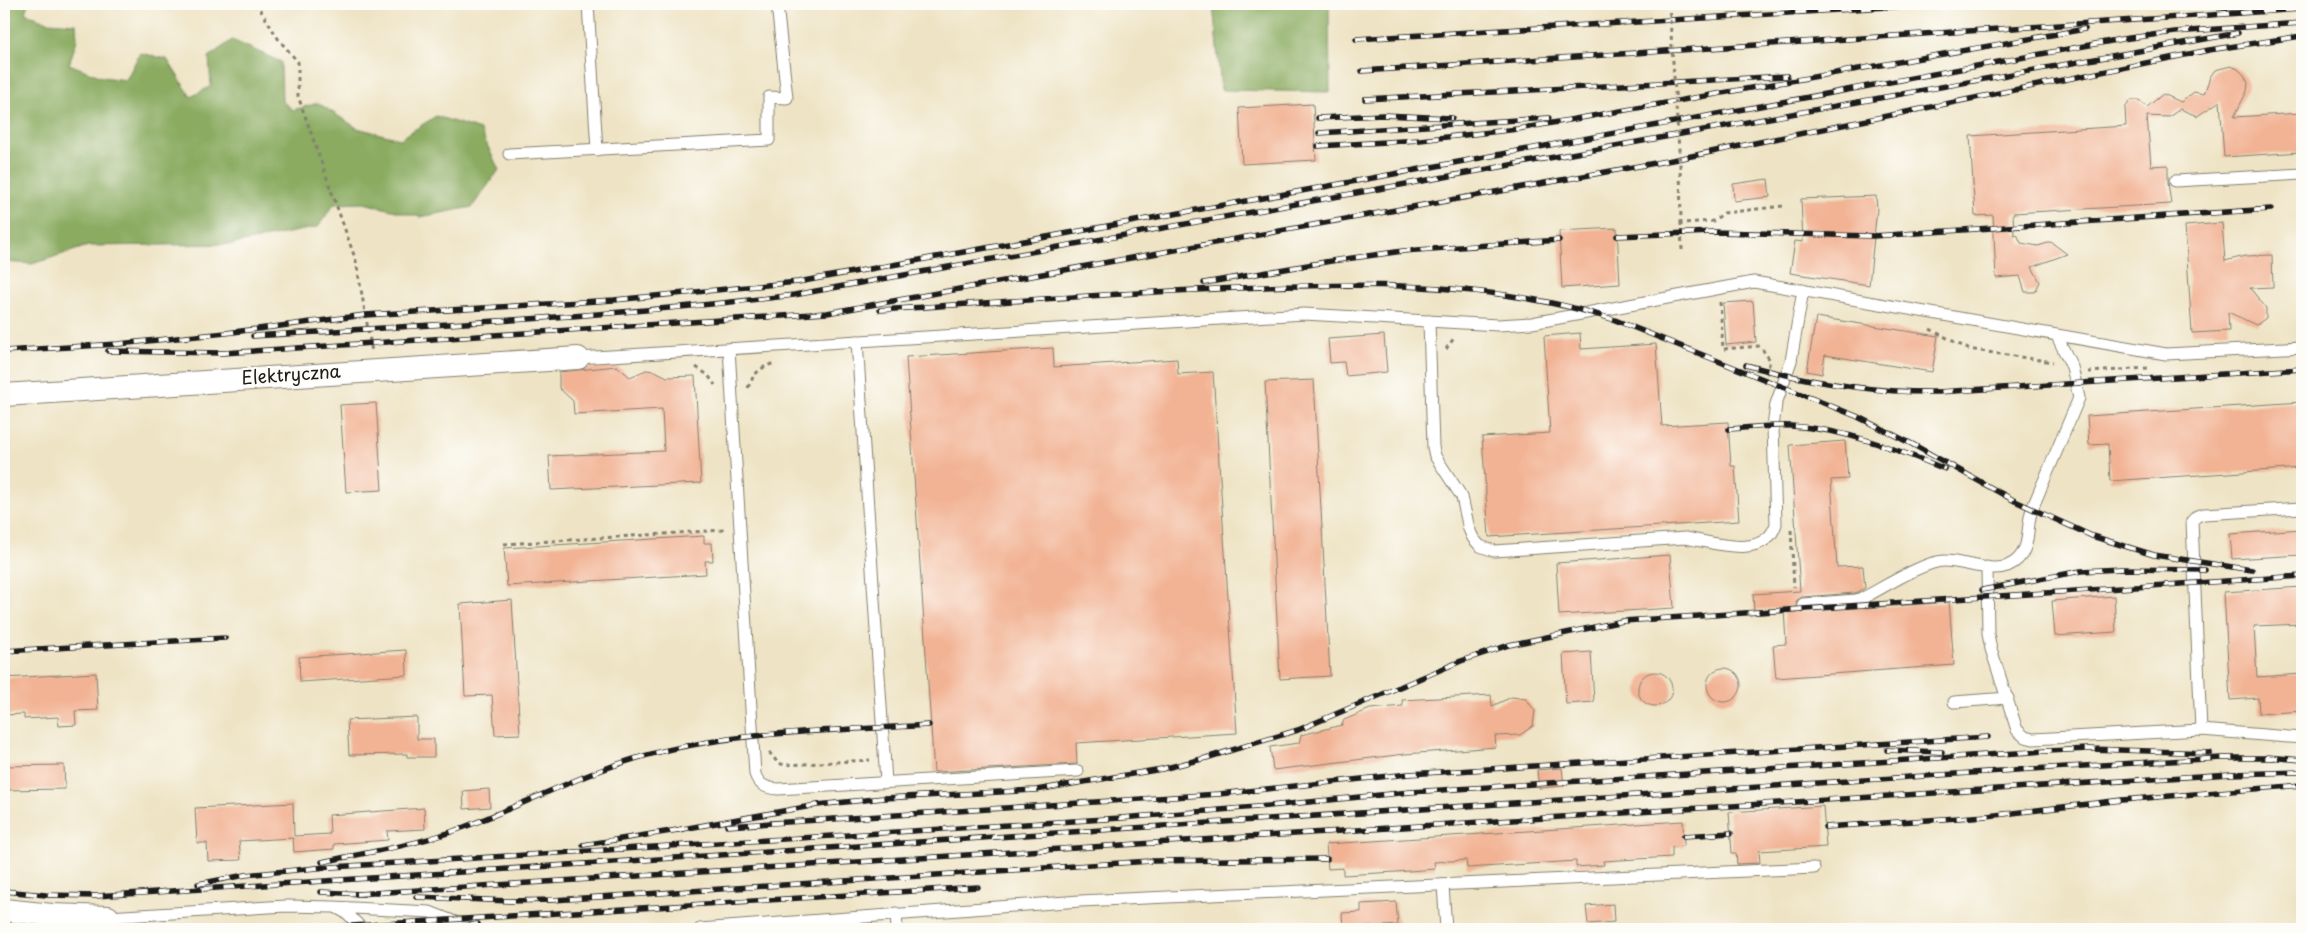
<svg xmlns="http://www.w3.org/2000/svg" width="2306" height="933" font-family="'Playpen Sans',sans-serif">
<rect width="100%" height="100%" fill="#fdfcf7"/>
<filter id="ink" filterUnits="userSpaceOnUse"><feTurbulence type="fractalNoise" baseFrequency=".02" numOctaves="2"/><feDisplacementMap in="SourceGraphic" scale="10" xChannelSelector="R" yChannelSelector="G"/><feConvolveMatrix kernelMatrix="1 2 1 2 8 2 1 2 1" color-interpolation-filters="sRGB"/></filter>
<filter id="wash" filterUnits="userSpaceOnUse"><feTurbulence type="fractalNoise" baseFrequency=".0096" numOctaves="4" result="noise"/><feDisplacementMap in="SourceGraphic" scale="20" xChannelSelector="R" yChannelSelector="G"/><feGaussianBlur stdDeviation="1.12" result="paint"/><feColorMatrix in="noise" values="0 0 0 0 0 0 0 0 0 0 0 0 0 0 0 0 0 1.4 0 .05"/><feComposite in="paint" operator="in"/></filter>
<g filter="url(#wash)">
<rect width="100%" height="100%" fill="#eee3c4"/>
<g fill="#8aab60" stroke="#53643e">
<path d="M 4,4 L 28,4 L 25,13 L 48,22 L 76,24 L 77,40 L 69,64 L 102,77 L 126,80 L 140,53 L 167,59 L 191,97 L 211,86 L 209,57 L 232,40 L 281,62 L 282,101 L 293,110 L 318,103 L 357,128 L 400,139 L 436,116 L 480,130 L 499,170 L 472,207 L 420,217 L 364,203 L 334,204 L 318,227 L 233,244 L 88,246 L 32,264 L 4,262 Z"/>
<path d="M 1213,4 L 1329,4 L 1330,92 L 1221,90 Z"/>
</g>
<g id="blocks">
<g fill="#f2b394">
<path d="M 2231,66 L 2238,69 L 2244,75 L 2248,83 L 2247,91 L 2234,117 L 2302,113 L 2302,152 L 2224,157 L 2220,101 L 2196,117 L 2197,116 L 2180,109 L 2169,117 L 2147,116 L 2151,166 L 2168,165 L 2168,182 L 2171,204 L 2013,213 L 2014,235 L 2017,234 L 2021,243 L 2038,246 L 2051,242 L 2067,254 L 2032,267 L 2040,282 L 2035,292 L 2025,292 L 2020,276 L 1996,278 L 1993,215 L 1975,216 L 1970,136 L 2126,126 L 2125,108 L 2131,100 L 2139,100 L 2147,107 L 2163,94 L 2181,102 L 2194,92 L 2204,94 L 2210,77 L 2215,70 Z"/>
<path d="M 1313,104 L 1316,160 L 1242,164 L 1239,108 Z"/>
<path d="M 1768,179 L 1770,197 L 1734,201 L 1733,184 Z"/>
<path d="M 1876,196 L 1877,209 L 1869,285 L 1790,273 L 1795,241 L 1803,242 L 1801,199 Z"/>
<path d="M 2222,223 L 2225,261 L 2245,256 L 2272,255 L 2273,287 L 2250,288 L 2266,308 L 2266,318 L 2256,325 L 2228,312 L 2229,331 L 2192,333 L 2185,226 Z"/>
<path d="M 1617,228 L 1620,284 L 1562,288 L 1559,231 Z"/>
<path d="M 1753,301 L 1756,342 L 1726,345 L 1723,303 Z"/>
<path d="M 1816,317 L 1938,336 L 1932,372 L 1825,355 L 1822,374 L 1807,371 Z"/>
<path d="M 1580,333 L 1581,349 L 1656,344 L 1662,426 L 1728,422 L 1731,466 L 1735,466 L 1739,521 L 1489,537 L 1482,437 L 1550,433 L 1544,336 Z"/>
<path d="M 1384,335 L 1387,372 L 1346,376 L 1344,362 L 1330,363 L 1328,339 Z"/>
<path d="M 1053,348 L 1054,367 L 1177,359 L 1178,374 L 1213,372 L 1237,733 L 1076,743 L 1077,764 L 934,772 L 906,357 Z"/>
<path d="M 617,366 L 630,377 L 646,370 L 655,371 L 667,377 L 695,376 L 701,483 L 551,490 L 549,456 L 664,451 L 662,409 L 574,414 L 573,401 L 559,388 L 559,372 Z"/>
<path d="M 1314,380 L 1330,676 L 1280,679 L 1265,382 Z"/>
<path d="M 2302,402 L 2302,468 L 2110,481 L 2108,444 L 2089,445 L 2087,416 Z"/>
<path d="M 376,403 L 382,490 L 346,492 L 340,405 Z"/>
<path d="M 1845,441 L 1848,479 L 1831,480 L 1837,567 L 1863,566 L 1865,588 L 1855,593 L 1802,597 L 1796,601 L 1797,608 L 1804,611 L 1857,607 L 1866,605 L 1866,608 L 1949,602 L 1954,665 L 1776,678 L 1773,645 L 1786,644 L 1784,608 L 1754,610 L 1753,594 L 1800,591 L 1790,445 Z"/>
<path d="M 2302,529 L 2302,555 L 2232,559 L 2230,534 Z"/>
<path d="M 704,536 L 704,543 L 712,543 L 713,561 L 705,561 L 706,574 L 507,586 L 504,548 Z"/>
<path d="M 1670,555 L 1674,608 L 1559,615 L 1556,563 Z"/>
<path d="M 2302,587 L 2302,624 L 2254,626 L 2257,677 L 2302,674 L 2302,711 L 2259,714 L 2258,698 L 2230,700 L 2224,592 Z"/>
<path d="M 2114,596 L 2116,632 L 2055,636 L 2052,601 Z"/>
<path d="M 512,600 L 520,734 L 495,735 L 492,695 L 465,696 L 460,604 Z"/>
<path d="M 406,650 L 407,675 L 300,682 L 299,657 Z"/>
<path d="M 1591,652 L 1594,702 L 1566,704 L 1563,654 Z"/>
<circle cx="1724" cy="685" r="17"/>
<circle cx="1655" cy="689" r="17"/>
<path d="M 96,673 L 98,710 L 75,711 L 76,725 L 59,726 L 58,717 L 24,719 L 24,714 L 4,715 L 4,678 Z"/>
<path d="M 1491,695 L 1492,706 L 1512,697 L 1526,699 L 1535,711 L 1533,726 L 1520,735 L 1495,736 L 1496,747 L 1405,754 L 1273,770 L 1270,747 L 1299,743 L 1301,735 L 1342,725 L 1344,720 L 1370,709 L 1403,706 L 1402,700 Z"/>
<path d="M 417,717 L 417,739 L 434,739 L 434,757 L 407,757 L 407,754 L 349,755 L 347,720 Z"/>
<path d="M 64,765 L 65,789 L 4,790 L 4,766 Z"/>
<path d="M 1562,768 L 1564,786 L 1539,788 L 1537,770 Z"/>
<path d="M 489,789 L 490,807 L 464,809 L 463,791 Z"/>
<path d="M 293,803 L 294,836 L 330,834 L 329,815 L 424,808 L 425,829 L 387,831 L 388,840 L 334,844 L 334,849 L 294,852 L 293,838 L 239,841 L 241,860 L 208,861 L 207,843 L 197,843 L 195,808 Z"/>
<path d="M 1823,806 L 1826,847 L 1759,851 L 1760,863 L 1737,864 L 1736,853 L 1732,853 L 1729,812 Z"/>
<path d="M 1683,821 L 1684,846 L 1672,847 L 1672,857 L 1603,861 L 1604,865 L 1576,867 L 1576,861 L 1467,868 L 1466,860 L 1434,862 L 1435,869 L 1396,872 L 1343,875 L 1343,868 L 1328,869 L 1326,844 Z"/>
<path d="M 1396,902 L 1398,925 L 1343,929 L 1342,913 L 1361,912 L 1361,904 Z"/>
<path d="M 1613,904 L 1614,922 L 1588,924 L 1586,906 Z"/>
</g>
</g>
</g>
<g filter="url(#ink)">
<use href="#blocks" fill-opacity="0" stroke="#858070" stroke-width="1"/>
<g fill="none" stroke-linecap="round" stroke-linejoin="round">
<defs>
<g id="lane">
<path d="M 588,4 L 597,150"/>
<path d="M 509,154 L 769,140 L 769,97 L 787,98 L 777,4"/>
<path d="M 2175,181 L 2302,174"/>
<path d="M 1429,321 L 1433,447 L 1435,456 L 1462,497 L 1469,529 L 1473,538 L 1480,546 L 1494,551 L 1685,538 C 1712,542 1765,561 1776,524 L 1773,427 L 1776,404 L 1791,361 L 1803,290"/>
<path d="M 857,341 L 886,782"/>
<path d="M 729,349 L 755,774 C 759,786 767,788 778,789 L 1078,771"/>
<path d="M 578,358 L 1304,314 L 1498,325 L 1532,323 L 1754,282 L 2166,354 L 2302,347"/>
<path d="M 1987,567 L 1988,634 L 1991,649 L 2017,730 L 2025,737 L 2033,739 L 2201,730 L 2302,738"/>
<path d="M 1803,604 L 1856,600 L 1865,597 C 1884,587 1925,561 1944,561 C 1967,561 2000,578 2018,559 C 2031,546 2026,526 2032,509 L 2079,398 L 2072,367 L 2057,336"/>
<path d="M 1954,702 L 2008,698"/>
<path d="M 2201,730 L 2192,521 L 2197,516 L 2204,514 L 2302,508"/>
<path d="M 1443,885 L 1446,929"/>
<path d="M 337,908 L 348,914 L 362,929"/>
<path d="M 896,913 L 897,929"/>
<path d="M 108,917 L 286,906 L 334,907 L 430,912 L 473,929"/>
<path d="M 700,929 L 1080,901 L 1814,868"/>
</g>
<g id="street">
<path d="M 4,395 L 578,358"/>
<path d="M 4,910 L 52,915 L 108,917"/>
</g>
</defs>
<use href="#lane" stroke="#858070" stroke-width="13"/>
<use href="#street" stroke="#858070" stroke-width="24"/>
<g stroke="#858070" stroke-width="3" stroke-dasharray="4 4" stroke-linecap="butt">
<path d="M 254,4 L 261,11 L 279,40 L 298,62 L 298,96 L 356,261 L 372,352"/>
<path d="M 1680,164 L 1681,223"/>
<path d="M 1682,250 L 1681,223 L 1713,221 L 1724,213 L 1783,206"/>
<path d="M 1720,302 L 1723,349 L 1760,346 L 1770,360 L 1766,379"/>
<path d="M 1930,329 L 1968,349 L 2053,362"/>
<path d="M 1446,349 L 1454,338"/>
<path d="M 696,367 L 708,375 L 715,385"/>
<path d="M 2088,372 L 2149,368"/>
<path d="M 748,388 C 753,374 760,367 775,363"/>
<path d="M 1791,530 L 1794,587"/>
<path d="M 504,544 L 725,530"/>
<path d="M 769,752 L 778,763 L 785,765 L 870,760"/>
</g>
<use href="#lane" stroke="#fff" stroke-width="11"/>
<use href="#street" stroke="#fff" stroke-width="22"/>
<defs>
<g id="rail">
<path d="M 2167,4 L 2240,8"/>
<path d="M 1356,39 L 1936,4"/>
<path d="M 1362,71 L 2302,9"/>
<path d="M 1365,99 L 1787,76"/>
<path d="M 1318,118 L 1383,115 L 1452,118"/>
<path d="M 1319,133 L 1549,118"/>
<path d="M 1318,146 L 1420,140 L 1518,129 L 2085,29"/>
<path d="M 1617,236 L 1713,232 L 1873,236 L 2271,209"/>
<path d="M 1204,283 L 1331,261 L 1403,251 L 1559,240"/>
<path d="M 880,310 C 985,303 1090,295 1196,290 C 1330,283 1486,277 1615,320 L 1856,416 L 1912,444 L 2015,501 L 2092,536 L 2154,555 L 2252,570"/>
<path d="M 253,336 C 434,324 615,317 794,295 L 2238,33"/>
<path d="M 4,351 L 118,344 L 226,333 L 365,315 L 614,300 L 798,282 L 1340,184 L 2122,39 L 2175,32 L 2302,23"/>
<path d="M 108,351 L 223,353 L 827,313 L 1672,160 L 2209,50 L 2302,36"/>
<path d="M 1746,365 C 1809,382 1872,393 1938,392 L 2302,369"/>
<path d="M 1729,429 C 1749,428 1770,425 1791,426 C 1844,429 1896,449 1945,469"/>
<path d="M 1982,590 L 2081,571 L 2121,569 L 2205,570"/>
<path d="M 4,651 L 225,638"/>
<path d="M 1887,750 L 1942,752"/>
<path d="M 2267,757 L 2302,760"/>
<path d="M 727,826 L 1219,794 L 1409,774 L 1988,737"/>
<path d="M 1825,827 L 1987,816 L 2122,800 L 2302,785"/>
<path d="M 677,830 L 817,805 L 884,798 L 1036,790 L 1162,769 L 1206,758 L 1298,730 L 1461,661 L 1509,645 L 1623,621 L 2302,576"/>
<path d="M 1684,836 L 1731,833"/>
<path d="M 583,845 L 684,829"/>
<path d="M 322,862 C 365,853 409,846 451,832 C 521,807 586,770 659,752 C 747,730 839,731 929,725"/>
<path d="M 198,884 L 245,875 L 316,868 L 1121,818 L 1269,806 L 1410,792 L 2047,751 L 2089,749 L 2210,753"/>
<path d="M 4,891 L 46,895 L 96,896 L 2032,769 L 2222,758 L 2274,758"/>
<path d="M 321,892 L 363,894"/>
<path d="M 357,894 L 2231,774 L 2302,772"/>
<path d="M 416,897 L 510,901 L 553,900 L 1151,861 L 1327,859"/>
<path d="M 319,928 L 978,887"/>
<path d="M 446,929 L 478,924"/>
</g>
</defs>
<use href="#rail" stroke="#1c1c1c" stroke-width="5.5"/>
<use href="#rail" stroke="#fdfcf7" stroke-width="4" stroke-dasharray="11" stroke-linecap="butt"/>
<path stroke="#858070" stroke-width="3" stroke-dasharray="4 4" stroke-linecap="butt" d="M 1669,4 L 1680,164"/>
</g>
</g>
<g text-anchor="middle" stroke-width="4" stroke-linejoin="round" paint-order="stroke">
<g font-size="18" fill="#1c1c1c" stroke="#fdfcf7">
<text transform="translate(291 375) rotate(-4)" y="6">Elektryczna</text>
</g>
</g>
<rect width="2306" height="933" fill="none" stroke="#fdfcf7" stroke-width="20"/>
</svg>
